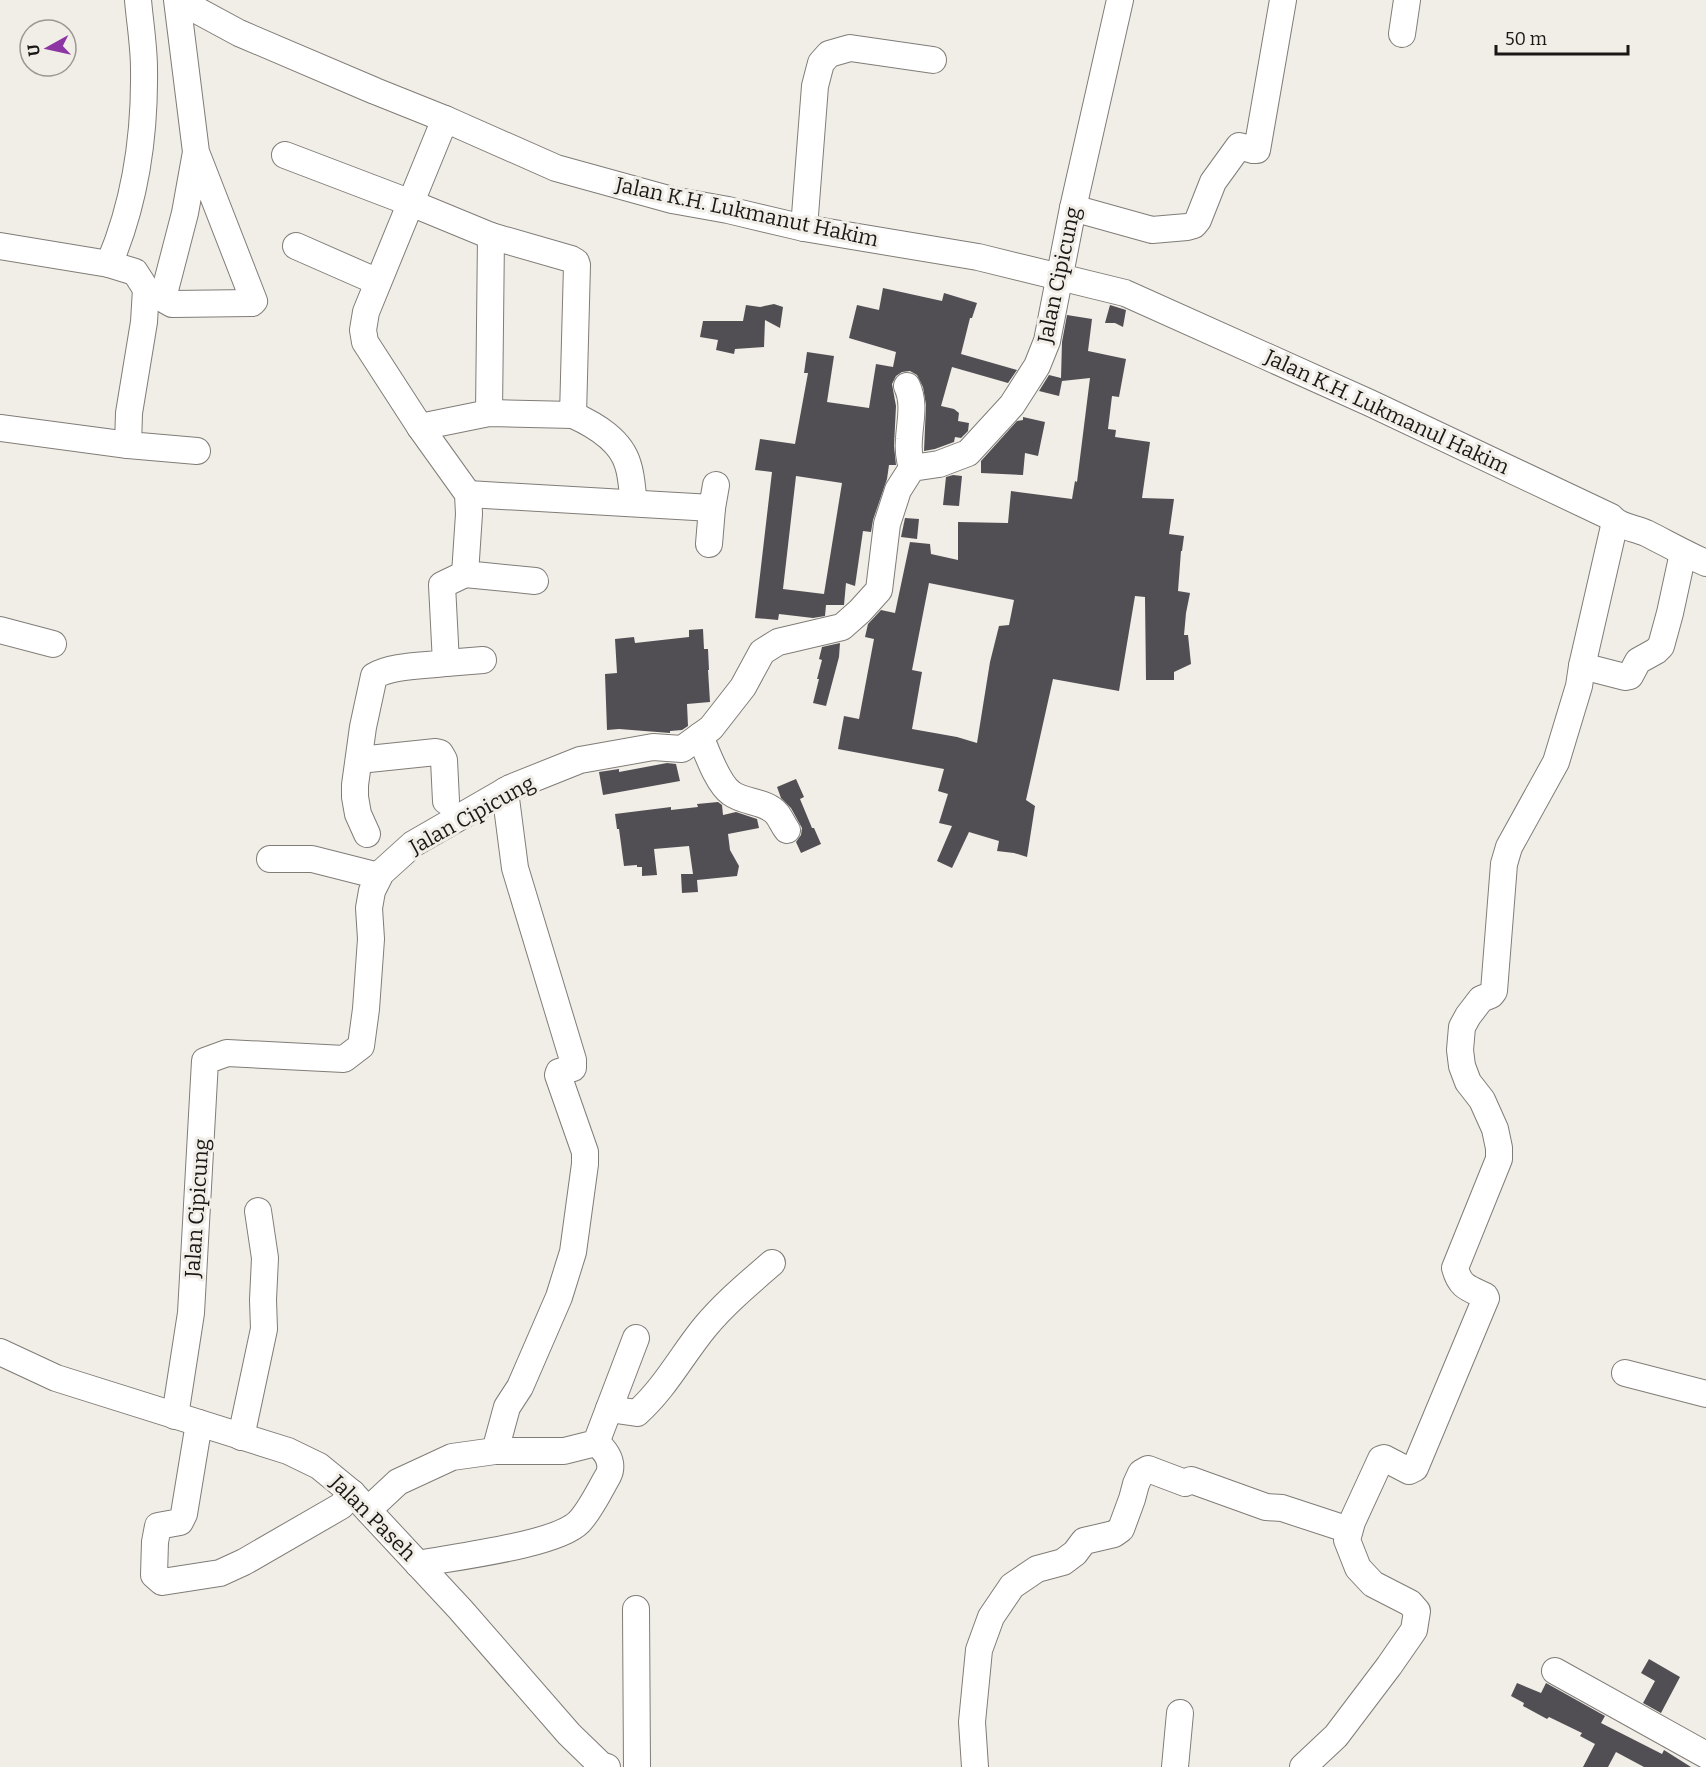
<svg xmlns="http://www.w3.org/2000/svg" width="1706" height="1767" font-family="Bitter,serif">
<rect width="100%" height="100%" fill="#f1ede7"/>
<g fill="#524f54" fill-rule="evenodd">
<path d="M 883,288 L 942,301 L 944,293 L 977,303 L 972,318 L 970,318 L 961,354 L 1017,370 L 1008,383 L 952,367 L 941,406 L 954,409 L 959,413 L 958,421 L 969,423 L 968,431 L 961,438 L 955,437 L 954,442 L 935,449 L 924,451 L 926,405 L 923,387 L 917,375 L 910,371 L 902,372 L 896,376 L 892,384 L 896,406 L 894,446 L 896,465 L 889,465 L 887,479 L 873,520 L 871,532 L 863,531 L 855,586 L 846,583 L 844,605 L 826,605 L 825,616 L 813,618 L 779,614 L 778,620 L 755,618 L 772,472 L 755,470 L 760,439 L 795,444 L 808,373 L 804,373 L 807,352 L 834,356 L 827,402 L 869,408 L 876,364 L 893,367 L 896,352 L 849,338 L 857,305 L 879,310 ZM 796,476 L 842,483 L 824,594 L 783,589 Z"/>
<path d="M 774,304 L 783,307 L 780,328 L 765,320 L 764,347 L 735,349 L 734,354 L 716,350 L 718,340 L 700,337 L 703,321 L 743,321 L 746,305 L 760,307 Z"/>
<path d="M 1110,305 L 1126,310 L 1123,327 L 1115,323 L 1105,323 Z"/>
<path d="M 1067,315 L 1092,319 L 1088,351 L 1126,359 L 1119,397 L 1112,396 L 1108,429 L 1116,430 L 1115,437 L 1150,442 L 1142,498 L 1174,499 L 1169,534 L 1184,536 L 1182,551 L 1181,551 L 1178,591 L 1190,593 L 1186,613 L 1184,635 L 1188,635 L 1191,664 L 1174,672 L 1174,680 L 1146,680 L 1145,597 L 1135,596 L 1119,691 L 1053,679 L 1026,800 L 1035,806 L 1027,857 L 1014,853 L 997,851 L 999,841 L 969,832 L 952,868 L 937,861 L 952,826 L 939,823 L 948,794 L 938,791 L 944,769 L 838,749 L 844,716 L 859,719 L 874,639 L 865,637 L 868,624 L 881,610 L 895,613 L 910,542 L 930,544 L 931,554 L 958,560 L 958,522 L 1008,523 L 1011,491 L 1072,499 L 1075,481 L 1077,482 L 1090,378 L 1062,381 L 1059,396 L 1039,391 L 1049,375 L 1061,378 L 1062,342 ZM 929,583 L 1014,600 L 1009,625 L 999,626 L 990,662 L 977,743 L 957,737 L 912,729 L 922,672 L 912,670 Z"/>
<path d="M 1023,417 L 1045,422 L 1038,456 L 1025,453 L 1023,475 L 981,473 L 981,461 L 1017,421 L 1023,420 Z"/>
<path d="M 953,475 L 962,476 L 959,506 L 943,505 L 946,477 Z"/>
<path d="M 905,518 L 919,519 L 917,539 L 901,537 Z"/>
<path d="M 703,629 L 704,649 L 708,649 L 709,670 L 708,670 L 710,702 L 687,704 L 688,726 L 682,730 L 670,731 L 670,733 L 619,729 L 607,730 L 605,674 L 617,673 L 615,639 L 634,637 L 635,643 L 689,637 L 689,630 Z"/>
<path d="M 840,643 L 839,657 L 826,706 L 813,703 L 819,679 L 817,679 L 822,660 L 819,659 L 822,647 Z"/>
<path d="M 667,763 L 676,764 L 680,781 L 603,795 L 599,772 L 619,769 L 619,772 Z"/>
<path d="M 796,779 L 804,797 L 800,799 L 812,828 L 814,828 L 821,844 L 801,853 L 796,842 L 801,835 L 802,828 L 791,808 L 781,798 L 777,787 Z"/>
<path d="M 718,802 L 722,805 L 723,815 L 736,812 L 757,819 L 759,828 L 728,834 L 730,850 L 739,866 L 737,876 L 697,880 L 698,892 L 682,893 L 681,874 L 693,874 L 689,846 L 654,849 L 657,875 L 642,876 L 642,867 L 637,867 L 637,865 L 624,866 L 619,829 L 617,829 L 615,814 L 671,807 L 671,810 L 698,807 L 697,804 Z"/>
<path d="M 1649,1659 L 1680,1677 L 1661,1713 L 1643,1703 L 1655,1681 L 1641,1673 Z"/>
<path d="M 1517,1683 L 1541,1693 L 1546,1683 L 1605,1716 L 1601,1723 L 1662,1754 L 1664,1750 L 1691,1767 L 1644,1767 L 1616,1752 L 1608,1767 L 1583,1767 L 1595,1744 L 1580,1736 L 1582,1733 L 1549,1717 L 1547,1719 L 1523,1706 L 1524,1703 L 1511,1696 Z"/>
</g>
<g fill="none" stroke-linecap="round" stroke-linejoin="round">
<defs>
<g id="minor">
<path d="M 177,0 L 196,152 L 185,213 L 164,294 L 165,300 L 172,304 L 252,303 L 254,301 L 196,152"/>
<path d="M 178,0 L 239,33 L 375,91 L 445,119 L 556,168 L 672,200 L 728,210 L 804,228 L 978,257 L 1125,293 L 1370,403 L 1611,517 C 1619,527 1635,528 1646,533 C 1666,543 1685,554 1706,563"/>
<path d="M 1402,34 L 1407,0"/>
<path d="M 445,119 L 366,312 L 363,330 L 365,342 L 420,427 L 468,494 L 469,514 L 465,574 L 535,581"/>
<path d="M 285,155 L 411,203 L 491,236 L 571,259 L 576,262 L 577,265 L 573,415 L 489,413 L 420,427"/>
<path d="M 1073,208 L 1152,230 L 1187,227 L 1194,225 L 1198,220 L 1213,182 L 1239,146 L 1253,150 L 1257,150 L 1283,0"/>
<path d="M 804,228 L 815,86 L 821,63 L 829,54 L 850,48 L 933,60"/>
<path d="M 0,246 L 109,264 L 135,272 L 146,289 L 144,322 L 129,413 L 128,445 L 197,451"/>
<path d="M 296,246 L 378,282"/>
<path d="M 109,264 C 135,203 145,136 144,69 C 144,46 140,23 138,0"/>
<path d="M 907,386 C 915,403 910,421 909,439 C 908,449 909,458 912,468"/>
<path d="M 489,413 L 491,236"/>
<path d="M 573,415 C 595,425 621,440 628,465 C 632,477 632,491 634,503"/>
<path d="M 0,428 L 128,445"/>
<path d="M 468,494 L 712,508 L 716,485"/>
<path d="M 709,544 L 712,508"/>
<path d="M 0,630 L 53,644"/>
<path d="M 446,663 L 483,660"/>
<path d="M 1582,666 L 1625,677 L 1630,676 L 1638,661 L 1656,651 L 1661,646 L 1670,613 L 1683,553"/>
<path d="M 700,736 C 707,752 717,783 731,793 C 744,803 767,801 777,814 C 781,819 783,825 787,830"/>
<path d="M 359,760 L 436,752 L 440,753 L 444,760 L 446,801"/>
<path d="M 367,834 L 358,814 L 355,797 L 355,785 L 363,727 L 374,676 C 392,665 425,666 446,663 L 442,585 L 465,574"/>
<path d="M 270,859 L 312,859 L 379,876"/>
<path d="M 0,1352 L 56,1378 L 288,1451 L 319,1466 L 352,1493 L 460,1609 L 569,1734 L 601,1765 L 607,1767"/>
<path d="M 1625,1373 L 1706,1394"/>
<path d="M 609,1409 L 637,1413 C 665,1388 682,1355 705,1327 C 725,1303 749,1283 772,1263"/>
<path d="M 175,1416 L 191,1313 L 205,1061 L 227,1053 L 344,1059 L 361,1046 L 366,1009 L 371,939 L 369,908 L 372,891 L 381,873 L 413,844 L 510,788 L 580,760 L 653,747 L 682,749 L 711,728 L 743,687 L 762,652 L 778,642 L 842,627 L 860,611 L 879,590 L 887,524 L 898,490 L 912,468 L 939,464 L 968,453 L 1012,405 L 1037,366 L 1047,341 L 1073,208 L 1120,0"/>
<path d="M 199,1423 L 184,1514 L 180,1522 L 158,1526 L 155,1542 L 154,1575 L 162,1582 L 220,1573 L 244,1562 L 341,1506 L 352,1493"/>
<path d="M 241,1437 L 264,1329 L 263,1300 L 265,1258 L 258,1211"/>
<path d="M 495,1451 L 507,1407 L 520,1387 L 559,1297 L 573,1252 L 585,1164 L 585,1152 L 558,1075 L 559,1072 L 573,1068 L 573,1060 L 515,868 L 505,791"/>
<path d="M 368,1510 L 398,1482 L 452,1457 L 495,1451 L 564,1451 L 596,1443 L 636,1338"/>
<path d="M 418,1564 C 453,1557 557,1545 579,1522 C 588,1513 598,1494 604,1483 C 606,1479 610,1474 610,1470 C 612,1459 604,1449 596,1443"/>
<path d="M 636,1609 L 637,1767"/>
<path d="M 1555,1671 L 1706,1755"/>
<path d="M 975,1767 L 972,1722 L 979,1650 L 991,1617 L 1012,1586 L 1037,1569 L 1063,1562 L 1075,1553 L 1084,1541 L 1114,1534 L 1121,1529 L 1132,1499 L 1136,1484 L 1141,1473 L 1148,1469 L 1185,1483 L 1191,1480 L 1266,1507 L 1282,1508 L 1349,1530"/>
<path d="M 1175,1767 L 1180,1713"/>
<path d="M 1303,1767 L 1336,1736 L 1389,1666 L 1414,1630 L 1417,1611 L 1410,1603 L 1373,1584 L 1358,1568 L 1347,1540 L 1352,1522 L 1381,1459 L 1384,1458 L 1409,1471 L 1415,1468 L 1486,1298 L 1485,1296 C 1468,1288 1460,1287 1455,1268 L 1499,1159 L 1499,1148 L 1495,1129 L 1482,1100 L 1468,1082 L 1462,1066 L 1460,1050 L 1462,1027 L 1468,1016 L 1481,999 L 1491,995 L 1494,991 L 1504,864 L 1509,847 L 1556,762 L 1579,686 L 1582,666 L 1615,522"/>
</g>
</defs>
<use href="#minor" stroke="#807c77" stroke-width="28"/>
<use href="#minor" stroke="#fff" stroke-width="26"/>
</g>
<g text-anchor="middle" stroke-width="6" stroke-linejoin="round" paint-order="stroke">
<g font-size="21" fill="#1a1816" stroke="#f1ede7">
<text transform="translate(747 212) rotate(12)" y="7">Jalan K.H. Lukmanut Hakim</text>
<text transform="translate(1059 275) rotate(-78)" y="7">Jalan Cipicung</text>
<text transform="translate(1387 412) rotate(25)" y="7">Jalan K.H. Lukmanul Hakim</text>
<text transform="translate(472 815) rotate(-29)" y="7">Jalan Cipicung</text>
<text transform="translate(197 1208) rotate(-86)" y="7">Jalan Cipicung</text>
<text transform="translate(373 1518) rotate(45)" y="7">Jalan Paseh</text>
</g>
</g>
<g transform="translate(48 48) rotate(262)"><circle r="28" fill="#f1ede7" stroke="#9b9893" stroke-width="1.5"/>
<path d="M0-4.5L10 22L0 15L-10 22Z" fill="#8d36a3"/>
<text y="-9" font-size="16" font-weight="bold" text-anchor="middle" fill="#1a1816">U</text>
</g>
<path d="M1496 45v9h132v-9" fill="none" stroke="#1a1816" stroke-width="3"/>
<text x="1505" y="45" font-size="18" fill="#1a1816" stroke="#f1ede7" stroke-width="4.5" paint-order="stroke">50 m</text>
</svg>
